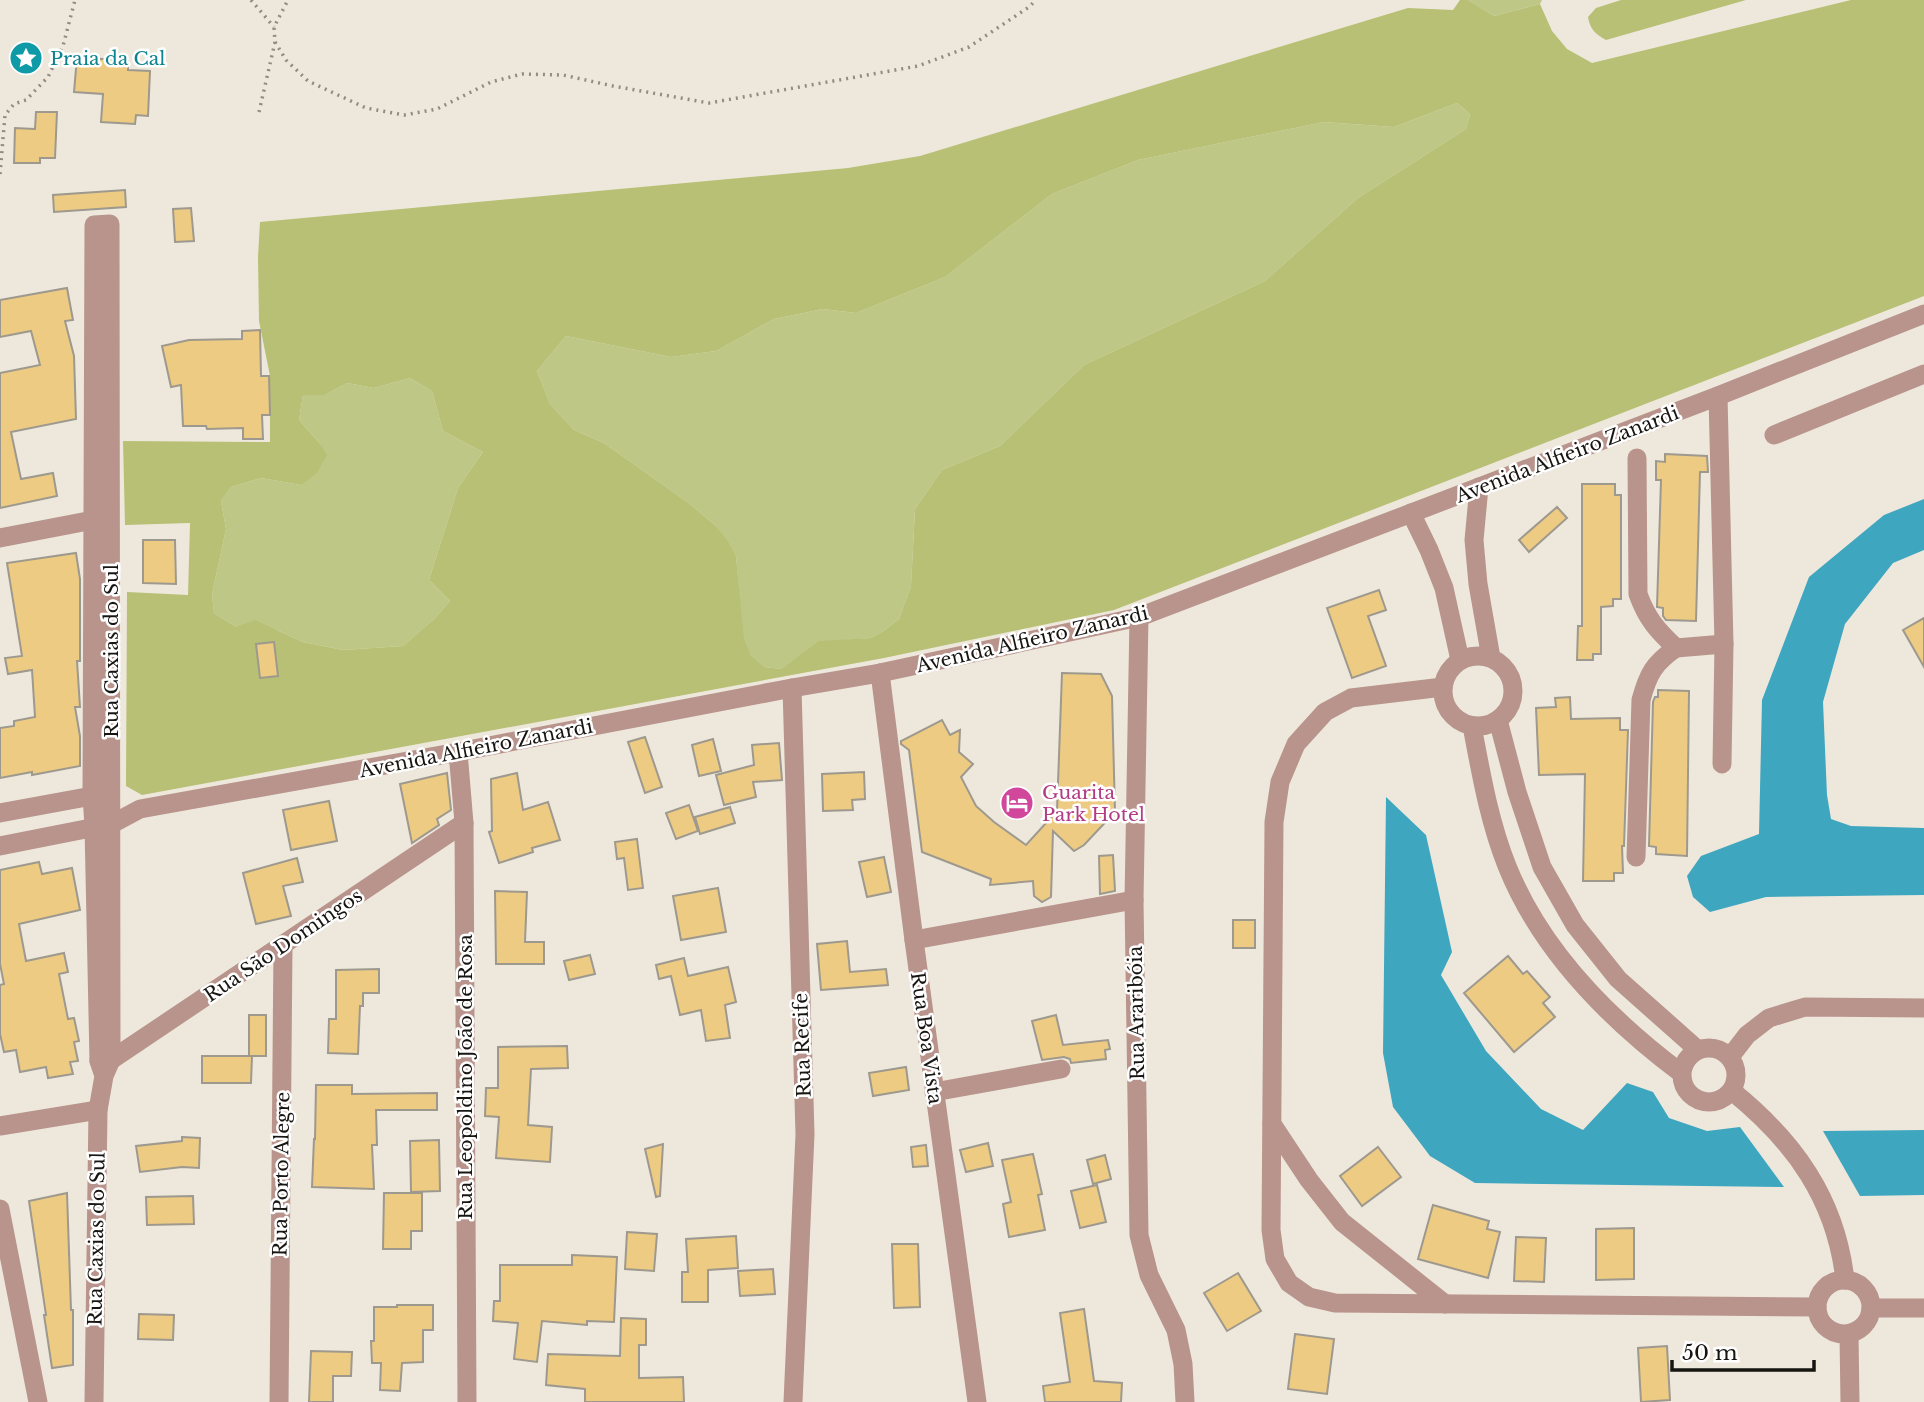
<svg xmlns="http://www.w3.org/2000/svg" width="1924" height="1402" font-family="'Libre Baskerville',serif">
<rect width="100%" height="100%" fill="#eee8dc"/>
<g fill="#bfc786">
<path d="M 1468,0 L 1542,0 L 1540,4 L 1494,16 Z"/>
<path d="M 1457,103 L 1470,114 L 1466,129 L 1358,198 L 1265,281 L 1084,365 L 1000,446 L 942,470 L 915,509 L 911,586 L 899,619 L 885,630 L 871,638 L 819,642 L 781,669 L 765,667 L 751,655 L 743,639 L 736,556 L 716,526 L 690,504 L 604,443 L 574,430 L 550,404 L 537,371 L 566,336 L 671,357 L 716,351 L 774,319 L 823,309 L 856,313 L 945,277 L 1052,194 L 1138,160 L 1324,122 L 1394,127 Z"/>
<path d="M 410,378 L 432,391 L 443,431 L 483,452 L 458,488 L 429,580 L 450,601 L 434,619 L 403,646 L 343,650 L 303,642 L 277,630 L 236,627 L 214,613 L 212,594 L 226,529 L 221,501 L 231,487 L 261,478 L 301,485 L 321,445 L 299,420 L 303,395 L 325,395 L 347,383 L 374,388 Z"/>
</g>
<g fill="#b7c074" fill-rule="evenodd">
<path d="M 1460,0 L 1468,0 L 1494,16 L 1540,4 L 1552,31 L 1567,49 L 1592,63 L 1851,0 L 1924,0 L 1924,296 L 1114,610 L 884,658 L 142,795 L 126,786 L 127,592 L 188,595 L 190,523 L 125,525 L 123,441 L 270,442 L 270,376 L 259,321 L 258,257 L 260,222 L 848,168 L 920,156 L 1408,8 L 1453,10 ZM 1457,103 L 1470,114 L 1466,129 L 1358,198 L 1265,281 L 1084,365 L 1000,446 L 942,470 L 915,509 L 911,586 L 899,619 L 885,630 L 871,638 L 819,641 L 781,669 L 765,667 L 751,655 L 744,639 L 736,556 L 727,540 L 716,526 L 690,504 L 604,443 L 574,430 L 550,404 L 537,371 L 566,336 L 671,357 L 716,351 L 774,319 L 823,309 L 856,313 L 945,277 L 1052,194 L 1138,160 L 1324,122 L 1394,127 ZM 410,378 L 432,391 L 443,431 L 483,452 L 458,488 L 429,580 L 450,601 L 434,619 L 403,646 L 343,650 L 303,642 L 255,620 L 236,627 L 214,613 L 212,594 L 226,529 L 221,501 L 231,487 L 261,478 L 301,485 L 317,473 L 327,455 L 321,445 L 299,420 L 303,395 L 325,395 L 347,383 L 374,388 Z"/>
<path d="M 1621,0 L 1746,0 L 1606,40 C 1595,34 1590,29 1588,17 L 1596,8 Z"/>
</g>
<g fill="#3fa6bf">
<path d="M 1924,499 L 1924,550 L 1893,563 L 1845,624 L 1823,702 L 1827,795 L 1831,819 L 1851,826 L 1924,828 L 1924,895 L 1766,897 L 1710,912 L 1693,897 L 1687,876 L 1701,856 L 1759,834 L 1762,700 L 1809,577 L 1884,515 Z"/>
<path d="M 1386,797 L 1426,835 L 1452,952 L 1441,975 L 1486,1051 L 1541,1109 L 1583,1130 L 1627,1083 L 1653,1092 L 1669,1118 L 1707,1131 L 1740,1127 L 1784,1187 L 1475,1183 L 1430,1156 L 1393,1107 L 1383,1053 Z"/>
<path d="M 1924,1130 L 1924,1195 L 1860,1196 L 1823,1131 Z"/>
</g>
<g fill="#eecb82" stroke="#9e998e" stroke-width="2">
<path d="M 77,57 L 128,61 L 128,70 L 150,71 L 148,116 L 136,115 L 135,124 L 101,122 L 103,94 L 74,92 Z"/>
<path d="M 36,112 L 57,112 L 55,158 L 40,158 L 40,163 L 14,163 L 15,128 L 35,129 Z"/>
<path d="M 125,190 L 126,207 L 54,212 L 53,195 Z"/>
<path d="M 191,208 L 194,241 L 175,242 L 173,209 Z"/>
<path d="M 67,288 L 73,320 L 65,321 L 74,356 L 76,419 L 11,432 L 21,479 L 53,473 L 57,496 L 0,508 L 0,373 L 40,365 L 31,331 L 0,337 L 0,300 Z"/>
<path d="M 260,330 L 261,376 L 269,376 L 270,415 L 262,415 L 263,439 L 243,439 L 243,428 L 207,429 L 206,426 L 183,426 L 181,385 L 171,387 L 162,346 L 189,340 L 242,339 L 242,331 Z"/>
<path d="M 1665,454 L 1707,456 L 1708,472 L 1700,472 L 1696,621 L 1666,620 L 1663,616 L 1663,608 L 1657,607 L 1661,480 L 1656,480 L 1656,461 L 1665,462 Z"/>
<path d="M 1582,484 L 1615,484 L 1615,495 L 1621,495 L 1621,599 L 1613,599 L 1613,606 L 1601,607 L 1601,654 L 1593,654 L 1593,660 L 1577,660 L 1578,626 L 1582,626 Z"/>
<path d="M 1557,507 L 1567,518 L 1529,552 L 1519,540 Z"/>
<path d="M 143,540 L 175,540 L 176,584 L 143,583 Z"/>
<path d="M 76,553 L 80,579 L 80,661 L 77,661 L 80,707 L 75,707 L 80,736 L 80,766 L 32,775 L 32,772 L 0,778 L 0,728 L 14,726 L 14,721 L 35,717 L 32,670 L 8,674 L 5,658 L 22,656 L 7,563 Z"/>
<path d="M 1379,590 L 1386,610 L 1368,616 L 1386,666 L 1352,678 L 1327,608 Z"/>
<path d="M 1924,618 L 1924,667 L 1903,630 Z"/>
<path d="M 274,642 L 278,676 L 260,678 L 256,644 Z"/>
<path d="M 1062,673 L 1101,674 L 1112,696 L 1115,812 L 1084,845 L 1074,851 L 1053,831 L 1051,897 L 1042,902 L 1034,896 L 1033,881 L 990,885 L 991,879 L 922,852 L 909,750 L 901,744 L 901,741 L 942,720 L 950,735 L 960,730 L 959,752 L 973,764 L 961,777 L 976,806 L 994,822 L 1026,845 L 1057,811 Z"/>
<path d="M 1658,690 L 1689,691 L 1687,856 L 1656,854 L 1656,847 L 1649,846 L 1653,702 L 1655,697 L 1658,697 Z"/>
<path d="M 1570,697 L 1571,719 L 1620,718 L 1620,730 L 1628,730 L 1624,846 L 1622,846 L 1623,873 L 1614,873 L 1614,881 L 1583,881 L 1585,774 L 1539,775 L 1536,708 L 1556,707 L 1555,698 Z"/>
<path d="M 645,737 L 662,787 L 645,793 L 628,742 Z"/>
<path d="M 713,739 L 721,771 L 699,776 L 692,745 Z"/>
<path d="M 779,743 L 782,780 L 753,782 L 756,797 L 724,805 L 716,775 L 754,765 L 752,745 Z"/>
<path d="M 864,772 L 865,799 L 852,800 L 853,810 L 823,811 L 822,774 Z"/>
<path d="M 447,773 L 451,810 L 437,819 L 439,825 L 412,843 L 400,784 Z"/>
<path d="M 517,773 L 523,810 L 548,802 L 560,840 L 532,848 L 533,852 L 499,863 L 489,832 L 492,831 L 491,779 Z"/>
<path d="M 329,801 L 337,841 L 291,850 L 283,810 Z"/>
<path d="M 689,805 L 698,831 L 676,839 L 666,813 Z"/>
<path d="M 730,807 L 735,823 L 700,834 L 695,817 Z"/>
<path d="M 637,839 L 643,888 L 628,890 L 624,858 L 617,859 L 615,842 Z"/>
<path d="M 1113,855 L 1115,891 L 1100,894 L 1099,856 Z"/>
<path d="M 884,857 L 891,892 L 867,897 L 859,862 Z"/>
<path d="M 297,858 L 303,882 L 283,886 L 291,916 L 256,924 L 243,873 Z"/>
<path d="M 39,862 L 42,874 L 72,868 L 80,910 L 19,924 L 26,961 L 64,953 L 68,972 L 59,974 L 68,1019 L 74,1018 L 79,1041 L 74,1042 L 78,1061 L 70,1062 L 73,1074 L 48,1078 L 46,1067 L 20,1072 L 16,1050 L 4,1052 L 0,1034 L 0,985 L 4,984 L 0,964 L 0,870 Z"/>
<path d="M 718,888 L 726,932 L 681,940 L 673,896 Z"/>
<path d="M 495,891 L 527,892 L 525,942 L 544,942 L 544,964 L 496,964 Z"/>
<rect x="1233" y="920" width="22" height="28"/>
<path d="M 847,941 L 850,972 L 886,969 L 888,985 L 821,990 L 817,944 Z"/>
<path d="M 590,955 L 595,974 L 569,980 L 564,961 Z"/>
<path d="M 1508,956 L 1523,974 L 1527,971 L 1550,997 L 1543,1003 L 1555,1017 L 1514,1052 L 1464,993 Z"/>
<path d="M 684,958 L 688,976 L 728,967 L 736,1002 L 725,1005 L 730,1038 L 706,1041 L 701,1010 L 680,1015 L 671,976 L 659,979 L 656,965 Z"/>
<path d="M 379,969 L 379,993 L 363,993 L 363,1006 L 360,1006 L 358,1054 L 328,1053 L 329,1019 L 336,1019 L 336,970 Z"/>
<rect x="249" y="1015" width="17" height="41"/>
<path d="M 1056,1015 L 1063,1045 L 1108,1040 L 1110,1049 L 1105,1050 L 1106,1059 L 1071,1063 L 1070,1059 L 1064,1057 L 1042,1060 L 1032,1021 Z"/>
<path d="M 567,1046 L 568,1068 L 531,1069 L 528,1125 L 552,1127 L 550,1162 L 496,1158 L 499,1117 L 485,1116 L 486,1088 L 498,1088 L 498,1047 Z"/>
<path d="M 202,1056 L 252,1056 L 251,1083 L 202,1083 Z"/>
<path d="M 906,1067 L 909,1090 L 873,1096 L 869,1073 Z"/>
<path d="M 316,1085 L 352,1085 L 352,1094 L 437,1093 L 437,1110 L 376,1110 L 377,1145 L 372,1145 L 374,1189 L 312,1187 L 314,1139 L 315,1139 Z"/>
<path d="M 182,1137 L 200,1138 L 199,1168 L 182,1167 L 140,1172 L 136,1146 L 182,1141 Z"/>
<path d="M 439,1140 L 440,1191 L 411,1192 L 410,1141 Z"/>
<path d="M 988,1143 L 993,1166 L 966,1172 L 960,1150 Z"/>
<path d="M 663,1144 L 660,1196 L 656,1197 L 645,1149 Z"/>
<path d="M 926,1145 L 928,1166 L 913,1167 L 911,1147 Z"/>
<path d="M 1378,1147 L 1401,1177 L 1362,1206 L 1340,1176 Z"/>
<path d="M 1033,1154 L 1042,1194 L 1038,1195 L 1045,1230 L 1009,1237 L 1003,1204 L 1011,1202 L 1002,1160 Z"/>
<path d="M 1105,1155 L 1111,1179 L 1093,1184 L 1087,1160 Z"/>
<path d="M 1097,1185 L 1106,1222 L 1080,1228 L 1071,1191 Z"/>
<path d="M 67,1193 L 71,1310 L 73,1310 L 73,1365 L 52,1368 L 44,1315 L 46,1315 L 29,1201 Z"/>
<path d="M 384,1193 L 422,1193 L 422,1231 L 411,1231 L 411,1249 L 383,1249 Z"/>
<path d="M 193,1196 L 194,1224 L 147,1225 L 146,1197 Z"/>
<path d="M 1433,1205 L 1489,1221 L 1487,1229 L 1500,1232 L 1488,1278 L 1418,1259 Z"/>
<path d="M 1634,1228 L 1634,1279 L 1596,1280 L 1596,1229 Z"/>
<path d="M 627,1232 L 657,1234 L 654,1271 L 625,1269 Z"/>
<path d="M 736,1236 L 738,1268 L 708,1270 L 708,1302 L 682,1302 L 682,1272 L 688,1272 L 686,1239 Z"/>
<path d="M 1516,1237 L 1546,1238 L 1544,1282 L 1514,1281 Z"/>
<path d="M 892,1244 L 918,1244 L 920,1307 L 894,1308 Z"/>
<path d="M 572,1255 L 617,1257 L 614,1322 L 587,1321 L 587,1325 L 542,1321 L 537,1362 L 514,1359 L 518,1323 L 493,1321 L 494,1301 L 500,1301 L 500,1265 L 572,1265 Z"/>
<path d="M 773,1269 L 775,1294 L 740,1296 L 738,1271 Z"/>
<path d="M 1238,1273 L 1261,1311 L 1227,1331 L 1204,1293 Z"/>
<path d="M 397,1305 L 433,1305 L 433,1330 L 423,1330 L 423,1362 L 402,1363 L 400,1391 L 380,1390 L 381,1363 L 372,1363 L 371,1341 L 374,1341 L 374,1307 L 397,1307 Z"/>
<path d="M 1084,1309 L 1094,1381 L 1122,1383 L 1121,1402 L 1045,1402 L 1043,1386 L 1070,1382 L 1060,1313 Z"/>
<path d="M 139,1314 L 174,1315 L 173,1340 L 138,1339 Z"/>
<path d="M 621,1318 L 646,1319 L 646,1345 L 639,1345 L 639,1378 L 683,1377 L 684,1402 L 585,1402 L 585,1389 L 546,1385 L 548,1354 L 620,1356 Z"/>
<path d="M 1295,1334 L 1334,1339 L 1327,1394 L 1288,1389 Z"/>
<path d="M 1667,1346 L 1670,1400 L 1641,1402 L 1638,1348 Z"/>
<path d="M 311,1351 L 352,1352 L 351,1376 L 333,1376 L 333,1402 L 309,1402 Z"/>
</g>
<g fill="none" stroke-linecap="round" stroke-linejoin="round">
<g stroke="#908c84" stroke-width="3.5" stroke-dasharray="2 5" stroke-linecap="butt">
<path d="M 251,0 L 274,27"/>
<path d="M 275,42 L 286,60 L 308,81 L 366,108 L 404,115 L 437,109 L 491,82 L 522,74 L 563,75 L 613,86 L 709,103 L 918,66 L 969,47 L 1029,7 L 1036,0"/>
<path d="M 259,112 L 275,42 L 274,27 L 288,0"/>
<path d="M 0,174 L 5,115 L 14,104 L 26,100 L 48,77 L 63,46 L 75,0"/>
</g>
<g stroke="#b8948c" stroke-width="19">
<path d="M 1718,396 L 1724,644 L 1722,764"/>
<path d="M 1774,435 L 1924,374"/>
<path d="M 1479,487 L 1474,540 L 1478,584 L 1491,658"/>
<path d="M 1411,513 L 1429,550 L 1444,588 L 1460,660"/>
<path d="M 0,538 L 109,517"/>
<path d="M 1139,617 L 1134,900 L 1139,1235 L 1149,1275 L 1176,1330 L 1183,1364 L 1185,1402"/>
<path d="M 1676,648 L 1724,644"/>
<circle cx="1478" cy="691" r="35"/>
<path d="M 880,673 L 914,940 L 977,1402"/>
<path d="M 1443,687 L 1351,698 L 1325,712 L 1296,744 L 1280,782 L 1274,822 L 1271,1230 L 1275,1259 L 1289,1283 L 1309,1297 L 1335,1303 L 1817,1307"/>
<path d="M 792,688 L 805,1134 L 793,1402"/>
<path d="M 1498,720 L 1517,792 L 1542,867 L 1575,925 L 1618,979 L 1698,1050"/>
<path d="M 1472,726 C 1481,773 1489,821 1507,866 C 1541,951 1609,1019 1681,1073"/>
<path d="M 458,752 L 464,823 L 467,1402"/>
<path d="M 112,824 L 140,809 L 458,752 L 792,688 L 880,673 L 1139,617 L 1718,396 L 1924,314"/>
<path d="M 1636,857 L 1641,700 C 1648,674 1654,663 1676,648 C 1657,630 1647,619 1638,594 L 1637,458"/>
<path d="M 914,940 L 1134,900"/>
<circle cx="1709" cy="1075" r="27"/>
<path d="M 1730,1057 L 1747,1035 L 1769,1018 L 1805,1007 L 1924,1008"/>
<path d="M 99,1061 L 111,1060 L 464,823"/>
<path d="M 1732,1091 C 1794,1141 1836,1199 1845,1280"/>
<path d="M 934,1092 L 1061,1069"/>
<path d="M 1272,1124 L 1309,1180 L 1342,1222 L 1445,1304"/>
<path d="M 0,1126 L 98,1110"/>
<path d="M 0,1209 L 38,1402"/>
<circle cx="1844" cy="1307" r="27"/>
<path d="M 1871,1308 L 1924,1308"/>
<path d="M 1849,1334 L 1850,1402"/>
<path d="M 279,1402 L 283,946"/>
</g>
<g stroke="#b8948c" stroke-width="19">
<path d="M 0,813 L 103,794"/>
<path d="M 0,846 L 106,825"/>
<path d="M 94,1402 L 98,1110 L 104,1076 L 111,1060 L 110,224 L 94,225 L 92,795 L 94,827 L 99,1061 L 104,1076"/>
</g>
</g>
<defs>
<symbol id="sight-disc" viewBox="-11 -11 22 22"><circle r="9.5" fill="#0f9aa8" stroke="#fff"/><path d="M0-6L1.8-2.2L6-1.7L2.9 1.2L3.7 5.4L0 3.3L-3.7 5.4L-2.9 1.2L-6-1.7L-1.8-2.2Z" fill="#fff"/></symbol>
<symbol id="hotel-disc" viewBox="-11 -11 22 22"><circle r="9.5" fill="#d1479c" stroke="#fff"/><path d="M-6-4.5h1.5V1H6V5H4.5V3h-9V5H-6ZM-4 0a1.8 1.8 0 1 1 3.6 0ZM.5 0V-2.5h3Q6-2.5 6 0Z" fill="#fff"/></symbol>
</defs>
<g fill-rule="evenodd">
<use href="#sight-disc" x="7" y="39" width="38" height="38"/>
<use href="#hotel-disc" x="998" y="784" width="38" height="38"/>
</g>
<g text-anchor="middle" stroke-width="5" stroke-linejoin="round" paint-order="stroke">
<g font-size="19" fill="#0d838f" stroke="#fff" text-anchor="start">
<text x="50" y="65">Praia da Cal</text>
</g>
<g font-size="19" fill="#171511" stroke="#fff">
<text transform="translate(1567 454) rotate(-21)" y="7">Avenida Alfieiro Zanardi</text>
<text transform="translate(1032 639) rotate(-13)" y="7">Avenida Alfieiro Zanardi</text>
<text transform="translate(111 651) rotate(-90)" y="7">Rua Caxias do Sul</text>
<text transform="translate(476 748) rotate(-11)" y="7">Avenida Alfieiro Zanardi</text>
<text transform="translate(283 945) rotate(-34)" y="7">Rua São Domingos</text>
<text transform="translate(1136 1013) rotate(-91)" y="7">Rua Araribóia</text>
<text transform="translate(927 1038) rotate(82)" y="7">Rua Boa Vista</text>
<text transform="translate(802 1045) rotate(-92)" y="7">Rua Recife</text>
<text transform="translate(465 1077) rotate(-90)" y="7">Rua Leopoldino João de Rosa</text>
<text transform="translate(281 1174) rotate(-89)" y="7">Rua Porto Alegre</text>
<text transform="translate(96 1239) rotate(-89)" y="7">Rua Caxias do Sul</text>
</g>
<g font-size="19" fill="#b23c85" stroke="#fff" text-anchor="start">
<text x="1042" y="799">Guarita<tspan x="1042" dy="22">Park Hotel</tspan></text>
</g>
</g>
<path d="M1672 1360v10h142v-10" fill="none" stroke="#171511" stroke-width="3.5"/>
<text x="1682" y="1360" font-size="21" fill="#171511" stroke="#ffffff" stroke-width="5" paint-order="stroke">50 m</text>
</svg>
